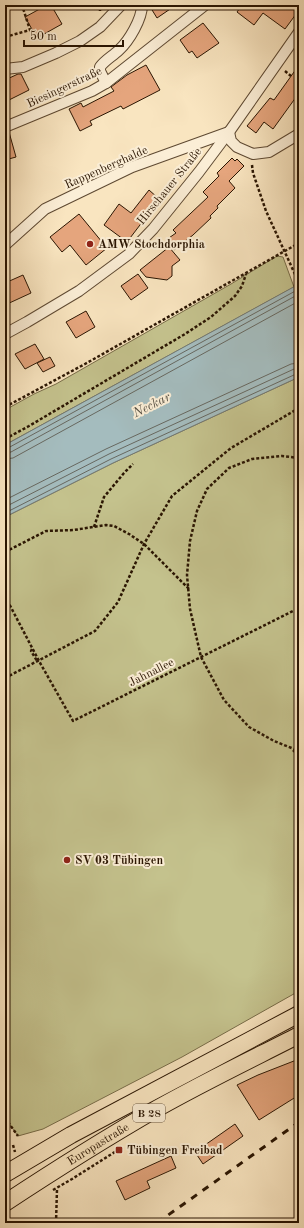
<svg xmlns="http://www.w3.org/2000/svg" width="304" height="1228" font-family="'Old Standard TT',serif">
<rect width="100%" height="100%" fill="#f9e5c0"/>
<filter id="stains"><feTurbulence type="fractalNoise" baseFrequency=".005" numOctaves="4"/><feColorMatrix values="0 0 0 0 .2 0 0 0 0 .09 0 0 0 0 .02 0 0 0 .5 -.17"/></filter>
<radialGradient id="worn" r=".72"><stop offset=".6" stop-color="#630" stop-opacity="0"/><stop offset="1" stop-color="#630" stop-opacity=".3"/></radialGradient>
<g fill="#c4c28d" stroke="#776c48">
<path d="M 277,256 L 283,257 L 294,287 L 5,445 L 5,410 L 34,394 L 56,384 L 231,284 Z"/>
<path d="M 299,377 L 299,991 L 182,1057 L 43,1129 L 18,1136 L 5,1118 L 5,517 L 113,463 Z"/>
</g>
<path fill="#a4bcbe" stroke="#737973" d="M 299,284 L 299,377 L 113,463 L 5,517 L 5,445 Z"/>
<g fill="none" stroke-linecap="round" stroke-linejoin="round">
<g stroke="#676860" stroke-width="1">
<path d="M 5,448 L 8,448 L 299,289"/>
<path d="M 5,453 L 11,452 L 299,294"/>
<path d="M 5,459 L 13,458 L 299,301"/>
<path d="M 5,500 L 106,449 L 291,364 L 299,363"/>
<path d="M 5,507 L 109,454 L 294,369 L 299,369"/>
<path d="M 5,513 L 111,459 L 296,374 L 299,374"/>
</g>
</g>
<g fill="#e5a57d" stroke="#2a1502">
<path d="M 47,5 L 51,5 L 62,24 L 37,38 L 25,17 Z"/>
<path d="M 149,5 L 176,5 L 157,18 Z"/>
<path d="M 242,5 L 299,5 L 299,10 L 285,29 L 263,13 L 254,25 L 237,12 Z"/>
<path d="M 203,23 L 219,43 L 197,58 L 192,51 L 189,53 L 180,40 Z"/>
<path d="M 146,65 L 160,90 L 123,109 L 121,106 L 90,121 L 92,125 L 80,131 L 69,109 L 81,103 L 83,107 L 114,91 L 111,87 L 127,75 Z"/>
<path d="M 299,65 L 299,93 L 273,129 L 264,122 L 256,133 L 247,126 L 270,98 L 274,100 Z"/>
<path d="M 18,74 L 21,74 L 29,90 L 5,102 L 5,80 Z"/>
<path d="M 9,132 L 16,157 L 5,160 L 5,133 Z"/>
<path d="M 232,158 L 235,161 L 237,159 L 244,166 L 229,181 L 235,188 L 217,206 L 218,208 L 210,216 L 211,218 L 193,235 L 174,250 L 166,240 L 176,233 L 173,230 L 208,197 L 203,192 L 219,176 L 217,173 Z"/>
<path d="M 149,190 L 158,198 L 141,220 L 143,221 L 127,242 L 104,225 L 119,204 L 131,213 Z"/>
<path d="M 79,214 L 107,248 L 86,265 L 70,245 L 62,252 L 50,237 Z"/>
<path d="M 169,247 L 180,260 L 172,266 L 172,276 L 167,280 L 146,277 L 140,270 Z"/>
<path d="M 138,274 L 148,288 L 131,300 L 121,286 Z"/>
<path d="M 23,275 L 31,293 L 5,305 L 5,283 Z"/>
<path d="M 86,311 L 95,327 L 76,338 L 66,322 Z"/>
<path d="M 35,344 L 44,359 L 25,369 L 15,354 Z"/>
<path d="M 50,357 L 55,366 L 43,372 L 37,363 Z"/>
<path d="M 299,1059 L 299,1095 L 259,1120 L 237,1085 L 258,1075 Z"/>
<path d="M 235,1124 L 243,1136 L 203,1164 L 195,1152 Z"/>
<path d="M 171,1156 L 176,1168 L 147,1181 L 150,1188 L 125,1200 L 116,1181 Z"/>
</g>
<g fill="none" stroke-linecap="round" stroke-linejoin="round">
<defs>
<g id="minor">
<path d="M 5,69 L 23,67 L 56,53 L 80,41 L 100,27 L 121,5"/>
<path d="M 106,83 L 100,71 L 100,67 C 105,60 113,56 119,50 C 129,41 142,19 142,5"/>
<path d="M 5,127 L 92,91 L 106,83 L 205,5"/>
<path d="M 229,132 L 231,141 L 237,147 L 253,154 L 269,152 L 299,134"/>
<path d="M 5,245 L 45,209 L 132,167 L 229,132"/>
<path d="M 5,334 L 27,322 L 79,291 L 129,254 L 153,229 L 199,172 L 229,132 L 299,32"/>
</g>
<g id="primary">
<path d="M 5,1174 L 71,1135 L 299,1014"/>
<path id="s1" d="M 5,1203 C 55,1170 106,1138 158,1108 C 204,1082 252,1059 299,1035"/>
</g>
</defs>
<use href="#minor" stroke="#5e4932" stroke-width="12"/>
<use href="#primary" stroke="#2a1502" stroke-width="18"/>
<g stroke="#2a1502" stroke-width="2.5" stroke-dasharray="3 2" stroke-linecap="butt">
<path d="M 100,11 L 100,5"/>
<path d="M 5,37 L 30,30 L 22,5"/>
<path d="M 5,40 L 5,44"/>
<path d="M 285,71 L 291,76"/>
<path d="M 252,165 L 253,173 L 266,211 L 299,283"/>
<path d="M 5,407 L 85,364 L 299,243"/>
<path d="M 5,439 L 29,426 L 185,334 L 211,317 L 235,296 L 242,286 L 246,274"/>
<path d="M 299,458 L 282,456 L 252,459 L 229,468 L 207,489 L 197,511 L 190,541 L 187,575 L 190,609 L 201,657 L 224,700 L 249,727 L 274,741 L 299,751"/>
<path d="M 94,527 L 104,497 L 124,473 L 133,464"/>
<path d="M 5,552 L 46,531 L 74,530 L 106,525 L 114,526 L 129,534 L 144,544 L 189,589"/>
<path d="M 5,596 L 39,661 L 73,721 L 299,608"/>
<path d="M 32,649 L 31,651 L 37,661"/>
<path d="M 5,678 L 95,631 L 118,602 L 144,544 L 172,496 L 231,448 L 299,408"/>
<path d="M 293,750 L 299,756"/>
<path d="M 5,1118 L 18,1136"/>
<path d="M 13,1145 L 15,1152"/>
<path d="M 53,1190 L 72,1179 L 118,1150"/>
<path d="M 56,1223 L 57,1189"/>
</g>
<use href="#minor" stroke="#fbeed6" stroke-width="10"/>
<use href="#primary" stroke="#f9e5c0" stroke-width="16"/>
<path stroke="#2a1502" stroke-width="3" stroke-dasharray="7 7" stroke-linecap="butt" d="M 157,1223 L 299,1122"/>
</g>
<g fill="#8f2418" stroke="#fbeed6" stroke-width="1.5">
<circle cx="90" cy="244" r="4"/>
<circle cx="67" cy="860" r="4"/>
<rect x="115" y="1146" width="8" height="8" rx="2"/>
</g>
<g text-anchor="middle" stroke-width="4" stroke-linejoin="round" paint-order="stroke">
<rect fill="#fbeed6" stroke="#695642" stroke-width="1" x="133" y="1104" width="32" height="18" rx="3"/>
<g font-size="11" font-weight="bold" fill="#2a1502">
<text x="149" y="1117">B 28</text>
</g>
<g font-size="12" fill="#2a1502" stroke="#fbeed6">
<text transform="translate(64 87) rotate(-25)" y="4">Biesingerstraße</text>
<text transform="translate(106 167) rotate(-24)" y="4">Rappenberghalde</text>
<text transform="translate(169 186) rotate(-51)" y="4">Hirschauer Straße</text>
<text transform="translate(151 672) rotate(-27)" y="4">Jahnallee</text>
<text dy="4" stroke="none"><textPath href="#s1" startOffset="110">Europastraße</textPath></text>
</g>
<g font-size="12" font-weight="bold" fill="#2a1502" stroke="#fbeed6" text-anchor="start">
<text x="98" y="248">AMW Stochdorphia</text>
<text x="75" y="864">SV 03 Tübingen</text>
<text x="127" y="1154">Tübingen Freibad</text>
</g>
<g font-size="13" font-style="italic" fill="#554f44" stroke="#fbeed6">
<text transform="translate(151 404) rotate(-27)" y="5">Neckar</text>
</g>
</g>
<rect width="304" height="1228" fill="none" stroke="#f9e5c0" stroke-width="20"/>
<rect x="6" y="6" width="292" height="1216" fill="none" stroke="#2a1502" stroke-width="2"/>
<rect x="10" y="10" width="284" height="1208" fill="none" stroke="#2a1502"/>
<path d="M24 40v6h99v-6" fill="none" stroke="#2a1502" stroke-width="2"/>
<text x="30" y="40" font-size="12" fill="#2a1502" stroke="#fbeed6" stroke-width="3" paint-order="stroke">50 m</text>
<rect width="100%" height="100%" filter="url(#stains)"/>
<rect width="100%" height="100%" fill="url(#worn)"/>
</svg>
